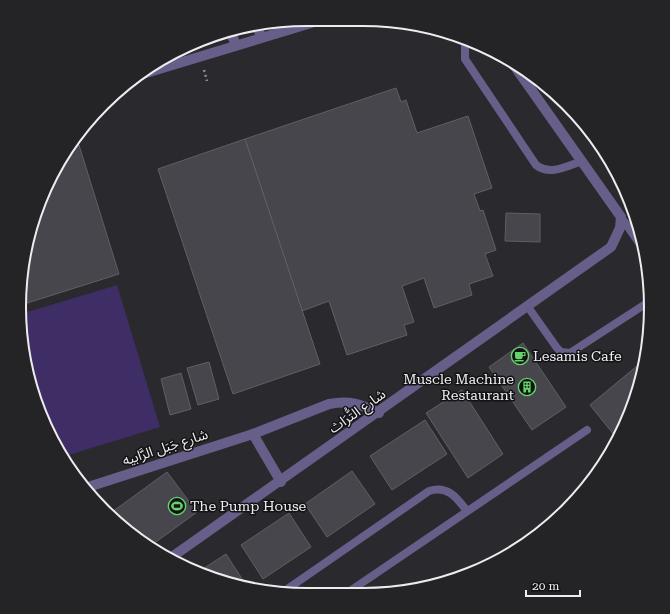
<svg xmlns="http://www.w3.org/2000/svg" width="670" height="614" font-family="'Roboto Serif','Noto Sans Arabic',serif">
<rect width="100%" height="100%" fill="#2a292e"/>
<path fill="#3e2e65" d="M 117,285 L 160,427 L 62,457 L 41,417 L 24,363 L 21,314 Z"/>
<g fill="#47464c" stroke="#605f64">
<path d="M 396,88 L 401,102 L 406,100 L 417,133 L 468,116 L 492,188 L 474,194 L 480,211 L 483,210 L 496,250 L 485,254 L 493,276 L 469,284 L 472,295 L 434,308 L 424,278 L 402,286 L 414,322 L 404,325 L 407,335 L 347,355 L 329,301 L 302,311 L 245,139 Z"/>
<path d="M 245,139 L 320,364 L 233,394 L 158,169 Z"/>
<path d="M 79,145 L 119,274 L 21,305 L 20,288 L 29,232 L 57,163 L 68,149 Z"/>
<path d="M 506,213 L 540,214 L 540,242 L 505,241 Z"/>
<path d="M 523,343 L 566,407 L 532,430 L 489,367 Z"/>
<path d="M 643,361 L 645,364 L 629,417 L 623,429 L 615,436 L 590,405 Z"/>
<path d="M 209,362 L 219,399 L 198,405 L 187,368 Z"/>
<path d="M 181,373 L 191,409 L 170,415 L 161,379 Z"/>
<path d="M 462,390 L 503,454 L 468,478 L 426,413 Z"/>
<path d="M 425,420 L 447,454 L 392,490 L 370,456 Z"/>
<path d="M 352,471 L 375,504 L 327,537 L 305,504 Z"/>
<path d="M 167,472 L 197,512 L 149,547 L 124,528 L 112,512 Z"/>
<path d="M 289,513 L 311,547 L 263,579 L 241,545 Z"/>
<path d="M 226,554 L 248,588 L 215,580 L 198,572 Z"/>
</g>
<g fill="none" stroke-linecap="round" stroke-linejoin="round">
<path stroke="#908f93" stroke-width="2.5" stroke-dasharray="2 3" stroke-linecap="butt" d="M 204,70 L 207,81"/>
<g stroke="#685e8a" stroke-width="8">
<path d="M 470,40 L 465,47 L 465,59 L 536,165 C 550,176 567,166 582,161"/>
<path d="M 621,217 L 646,253"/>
<path d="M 528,307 L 557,348 L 561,352 L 570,353 L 647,303"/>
<path d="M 350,591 L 587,430"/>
<path d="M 283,592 L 429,491 C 448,485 457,498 467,511"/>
</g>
<g stroke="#685e8a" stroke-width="10">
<path d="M 253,434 L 281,482"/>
<path d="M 85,488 L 253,434 L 329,404 C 350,400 360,404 379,413"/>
<path d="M 169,559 L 611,247 L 620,228 L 621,217 L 511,61"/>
</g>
<g stroke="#685e8a" stroke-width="10">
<path d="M 255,24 L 262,37"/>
<path d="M 230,31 L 236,45"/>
<path d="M 136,76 L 321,20"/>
</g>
</g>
<defs>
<symbol id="cafe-ring" viewBox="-11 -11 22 22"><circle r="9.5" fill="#131214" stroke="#63d468" stroke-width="1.5"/><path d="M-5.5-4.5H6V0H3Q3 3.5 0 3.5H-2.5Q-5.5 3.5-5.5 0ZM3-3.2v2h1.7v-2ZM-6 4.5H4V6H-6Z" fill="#63d468"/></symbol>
<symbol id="building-ring" viewBox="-11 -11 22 22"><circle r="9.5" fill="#131214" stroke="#63d468" stroke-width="1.5"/><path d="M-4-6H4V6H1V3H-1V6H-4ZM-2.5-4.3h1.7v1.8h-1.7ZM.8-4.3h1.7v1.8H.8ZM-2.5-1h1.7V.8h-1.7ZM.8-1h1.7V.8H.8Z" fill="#63d468"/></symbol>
<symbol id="stadium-ring" viewBox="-11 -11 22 22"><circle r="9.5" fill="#131214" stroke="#63d468" stroke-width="1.5"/><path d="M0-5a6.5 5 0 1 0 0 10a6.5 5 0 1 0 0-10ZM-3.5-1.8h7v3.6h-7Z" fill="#63d468"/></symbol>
</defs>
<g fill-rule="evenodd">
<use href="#cafe-ring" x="510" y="346" width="20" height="20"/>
<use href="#building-ring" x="517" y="377" width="20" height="20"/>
<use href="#stadium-ring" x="167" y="496" width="20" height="20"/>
</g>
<g text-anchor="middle" stroke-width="3" stroke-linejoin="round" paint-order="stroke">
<g font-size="14" fill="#edecef" stroke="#131214" text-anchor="start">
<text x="533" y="361">Lesamis Cafe</text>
<text x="514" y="384" text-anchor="end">Muscle Machine<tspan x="514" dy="16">Restaurant</tspan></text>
<text x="190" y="511">The Pump House</text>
</g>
<g font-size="14" fill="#edecef" stroke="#131214">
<text transform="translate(357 411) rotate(-35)" y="5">شارع التُّرَاث</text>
<text transform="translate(165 447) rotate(-18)" y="5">شارع جَبَل الرَّابيه</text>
</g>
</g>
<path d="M0 0H670V614H0ZM307 26H363A281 281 0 0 1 644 307V307A281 281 0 0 1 363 588H307A281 281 0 0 1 26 307V307A281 281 0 0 1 307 26Z" fill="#242326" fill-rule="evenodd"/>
<path fill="none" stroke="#edecef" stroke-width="2" d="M307 26H363A281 281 0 0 1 644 307V307A281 281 0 0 1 363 588H307A281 281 0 0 1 26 307V307A281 281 0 0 1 307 26Z"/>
<path d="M526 590v6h54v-6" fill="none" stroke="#edecef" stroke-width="2"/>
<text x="532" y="590" font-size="12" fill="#edecef" stroke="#131214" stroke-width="3" paint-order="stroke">20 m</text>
</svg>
